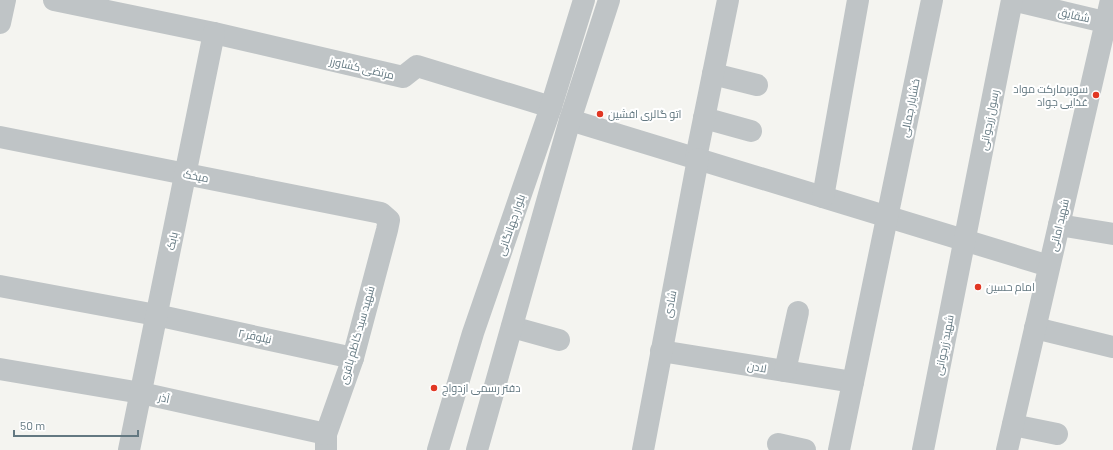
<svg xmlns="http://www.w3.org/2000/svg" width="1113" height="450" font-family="Barlow,Cairo,sans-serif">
<rect width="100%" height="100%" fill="#f4f4f0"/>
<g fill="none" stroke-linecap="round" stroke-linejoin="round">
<g stroke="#bfc4c6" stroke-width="22">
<path d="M 54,0 L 214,33 L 403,77 L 417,66 L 551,107"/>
<path d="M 1012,0 L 1113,24"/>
<path d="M 0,23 L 5,0"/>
<path d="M 713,74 L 757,85"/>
<path d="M 704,118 L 751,131"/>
<path d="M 570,120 L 1049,266"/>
<path d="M 0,137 L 381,213 L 389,220 L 387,230 L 353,358 L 326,434 L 326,450"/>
<path d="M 696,158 L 728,0"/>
<path d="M 823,197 L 858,0"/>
<path d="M 1059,225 L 1113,234"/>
<path d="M 0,286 L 156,315 L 353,358"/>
<path d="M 512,327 L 559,340"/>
<path d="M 1035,328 L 1113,347"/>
<path d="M 661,351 L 853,382"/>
<path d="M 0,369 L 141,393 L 326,434"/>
<path d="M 785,371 L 798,312"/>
<path d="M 1013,425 L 1057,434"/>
<path d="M 778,444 L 805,450"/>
<path d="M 129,450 L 214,33"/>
<path d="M 438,450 L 473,333 L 551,107 L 584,0"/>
<path d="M 477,450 L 570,120 L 609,0"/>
<path d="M 643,450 L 698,159"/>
<path d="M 839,450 L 932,0"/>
<path d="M 923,450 L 1012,0"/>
<path d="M 1007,450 L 1111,0"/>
</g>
</g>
<g fill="#e13723" stroke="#fff" stroke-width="1.5">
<circle cx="1096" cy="95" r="4"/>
<circle cx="600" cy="114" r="4"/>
<circle cx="978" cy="287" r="4"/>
<circle cx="434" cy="388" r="4"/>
</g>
<g text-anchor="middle" stroke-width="4" stroke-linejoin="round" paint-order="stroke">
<g font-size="11" fill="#637881" stroke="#fff">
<text transform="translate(1074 15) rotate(13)" y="4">شقایق</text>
<text transform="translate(362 68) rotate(13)" y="4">مرتضی کشاورز</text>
<text transform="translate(910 108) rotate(-79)" y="4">خشایار جمالی</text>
<text transform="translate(989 120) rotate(-79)" y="4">رسول زرجوانی</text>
<text transform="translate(196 176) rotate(11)" y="4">میخک</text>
<text transform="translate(511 225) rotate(-71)" y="4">بلوار جهانگانی</text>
<text transform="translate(1059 225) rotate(-77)" y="4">شهید امانی</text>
<text transform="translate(172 241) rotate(-78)" y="4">بابک</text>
<text transform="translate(670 304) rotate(-79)" y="4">شادی</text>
<text transform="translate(357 335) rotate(-74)" y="4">شهید سید کاظم باقری</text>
<text transform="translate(255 336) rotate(12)" y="4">نیلوفر ۲</text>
<text transform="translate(944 345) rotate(-79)" y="4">شهید زرجوانی</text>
<text transform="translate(757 367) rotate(9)" y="4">لادن</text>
<text transform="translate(164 398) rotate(12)" y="4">آذر</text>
</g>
<g font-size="11" fill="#637881" stroke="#fff" text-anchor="start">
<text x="1088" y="93" text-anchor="end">سوپرمارکت مواد<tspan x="1088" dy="13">غذایی جواد</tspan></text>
<text x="608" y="118">اتو گالری افشین</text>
<text x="986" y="291">امام حسین</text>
<text x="442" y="392">دفتر رسمی ازدواج</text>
</g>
</g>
<path d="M14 430v6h124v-6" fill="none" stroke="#637881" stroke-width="2"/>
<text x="20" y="430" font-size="12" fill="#637881" stroke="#ffffff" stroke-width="3" paint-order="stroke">50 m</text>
</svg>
